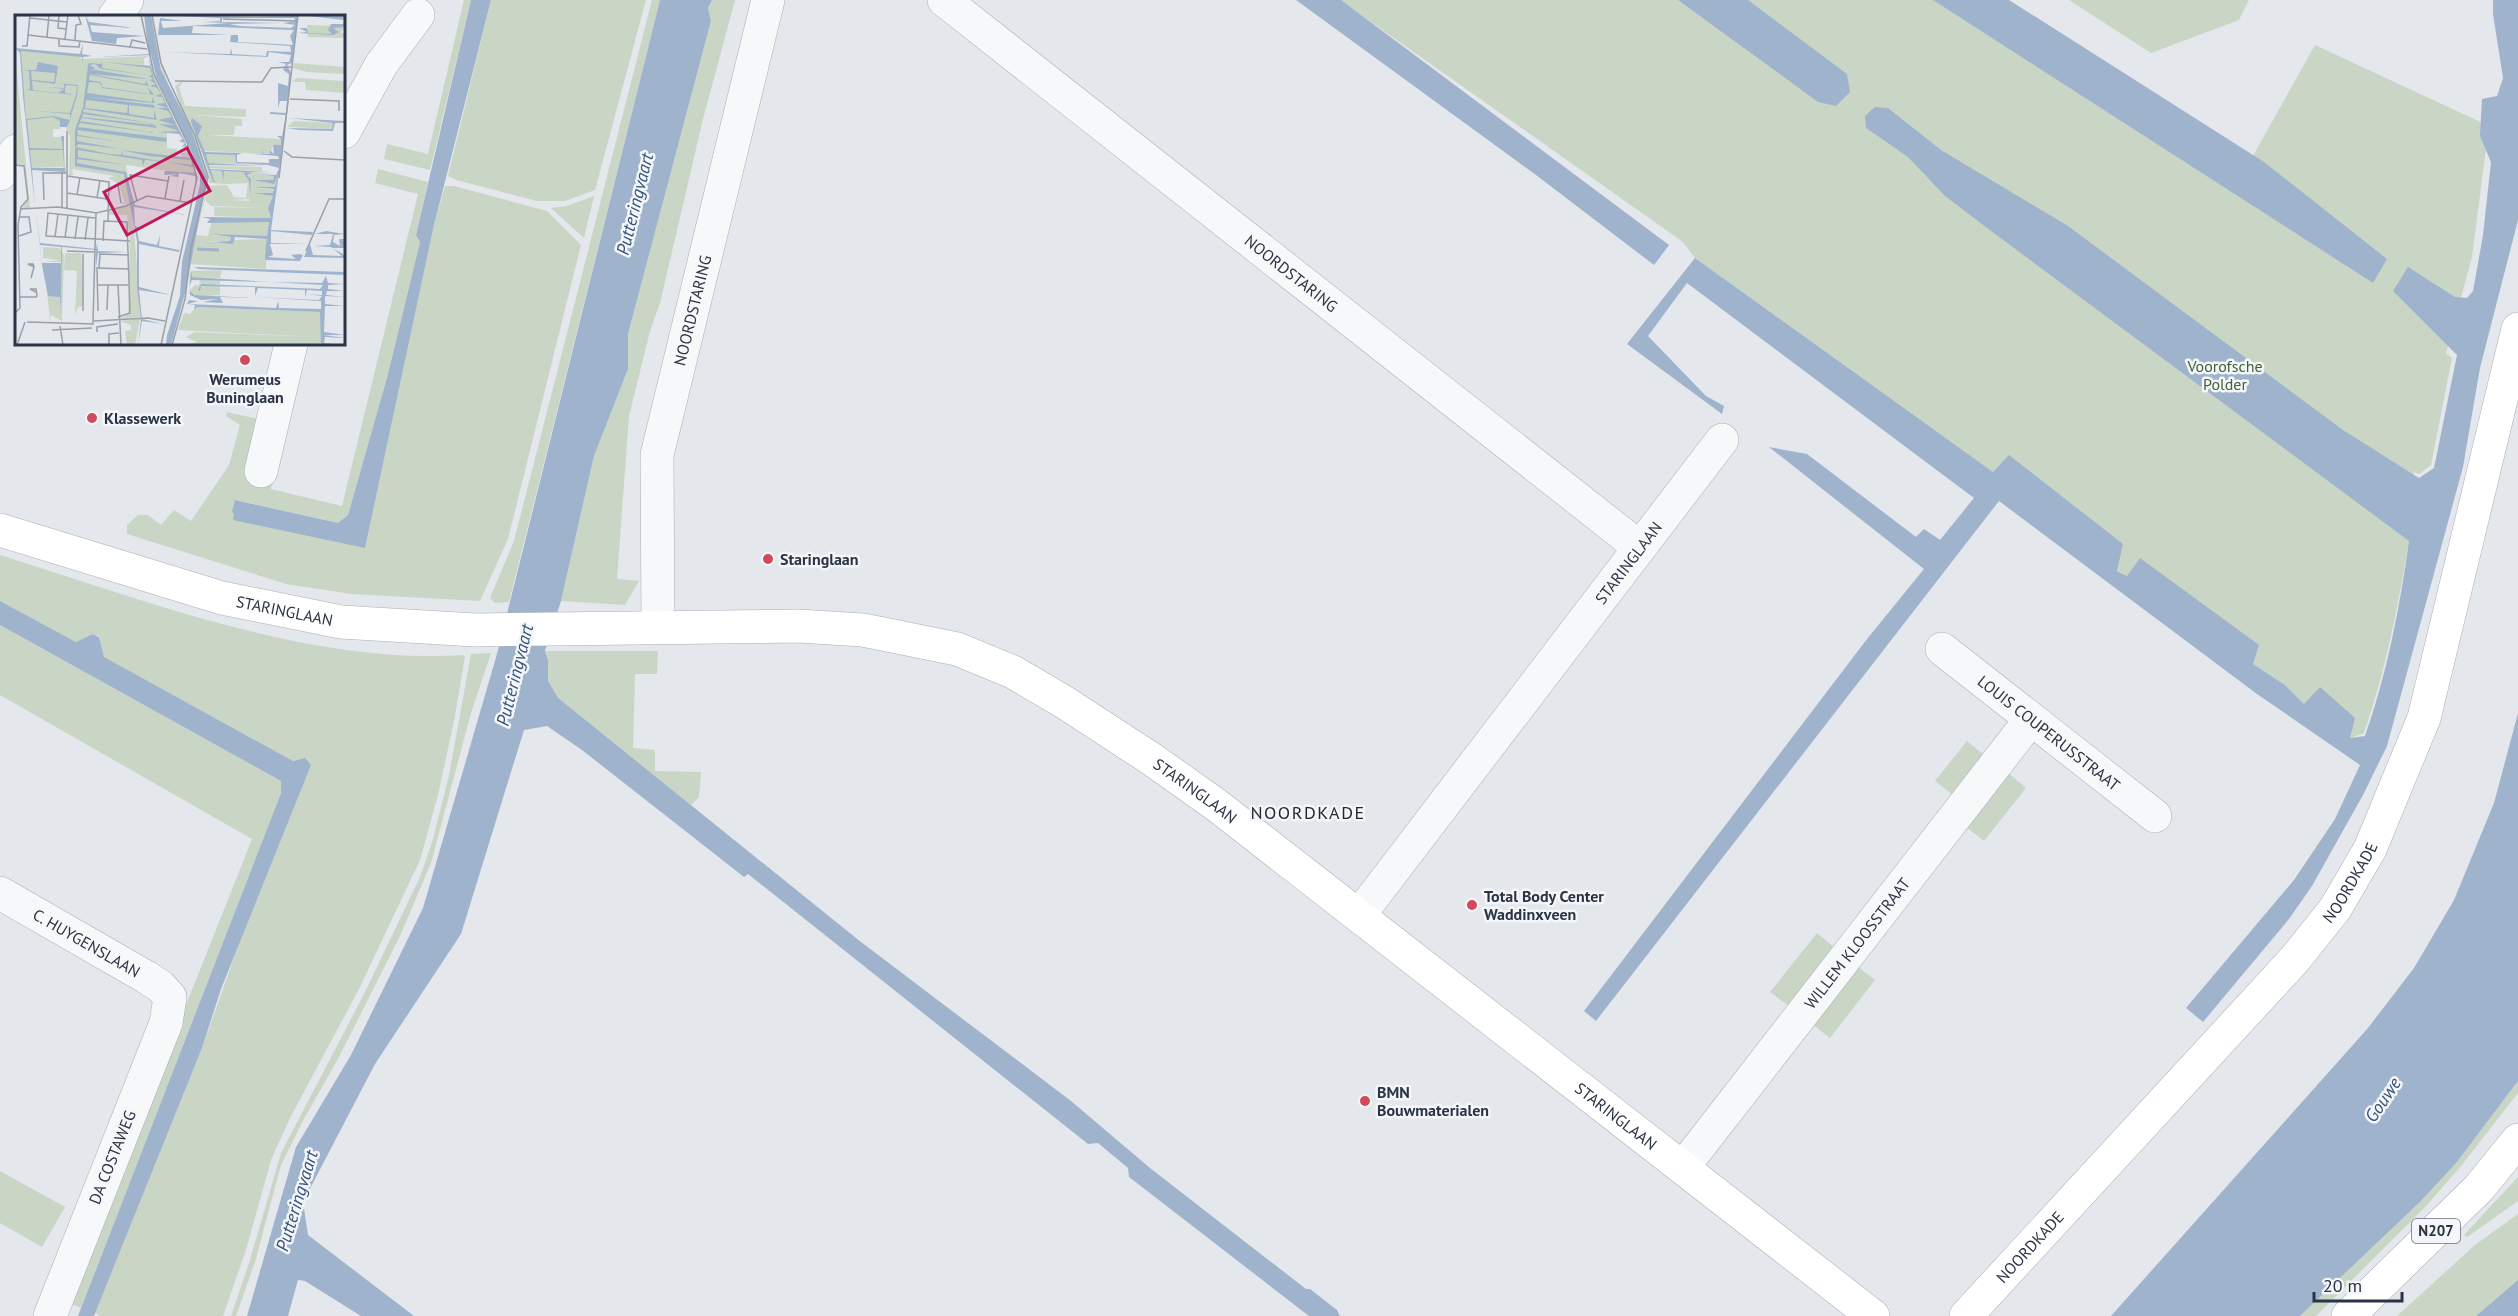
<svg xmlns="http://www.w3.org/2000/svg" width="2518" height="1316" font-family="'PT Sans',sans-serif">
<rect width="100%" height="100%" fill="#e4e7ec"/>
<g fill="#c9d6c5">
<path d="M 464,0 L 471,0 L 430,170 L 384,159 L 387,144 L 428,154 Z"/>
<path d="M 491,0 L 646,0 L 595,190 L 565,201 L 537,201 L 456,180 L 448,176 Z"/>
<path d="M 652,0 L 660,0 L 509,602 L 495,603 L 490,598 L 514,541 Z"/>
<path d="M 712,0 L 735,0 L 703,119 L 660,303 L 650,331 L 629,416 L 617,579 L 639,581 L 625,605 L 561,601 L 594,456 L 628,369 L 628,334 L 711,21 L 708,8 Z"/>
<path d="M 1340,0 L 1962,0 L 2244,172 L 2315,45 L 2489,126 L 2472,257 L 2446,353 L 2452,358 L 2431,465 L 2419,474 L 2414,472 L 2398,532 L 2409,541 C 2398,606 2386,670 2364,733 L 2350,738 L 2304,704 L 2285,685 L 2253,664 L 2137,563 L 2127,576 L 2116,570 L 1999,465 L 1993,472 L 1695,258 L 1683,242 Z"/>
<path d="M 2069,0 L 2249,0 L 2239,20 L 2151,53 Z"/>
<path d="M 378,169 L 428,182 L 416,234 L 420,242 L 388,374 L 348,515 L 338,523 L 236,500 L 365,547 L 434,225 L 445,186 L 454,186 L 547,211 L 581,245 L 508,539 L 480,601 L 351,594 L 286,584 L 127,534 L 127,525 L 138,515 L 148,515 L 161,525 L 174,510 L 191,521 L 229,465 L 240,425 L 226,416 L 227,412 L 258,419 L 272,479 L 271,489 L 342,506 L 418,194 L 375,183 Z"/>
<path d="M 594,196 L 584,238 L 551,208 L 567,206 Z"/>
<path d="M 0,555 C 144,600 310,665 463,655 L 465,657 L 454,721 L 438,795 L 420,860 L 359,989 L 290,1118 L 271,1160 L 246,1250 L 223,1316 L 100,1316 L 95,1313 L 202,1048 L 305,758 L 293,761 L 103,657 L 99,636 L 93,634 L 76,642 L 0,601 Z"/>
<path d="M 0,625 L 281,781 L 281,793 L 81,1308 L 68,1302 L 252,839 L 0,695 Z"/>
<path d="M 545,651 L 658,651 L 657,674 L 635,674 L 633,748 L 655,750 L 655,771 L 701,772 L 699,797 L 691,805 L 557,698 L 548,681 L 548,660 Z"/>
<path d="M 491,653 L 471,713 L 431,863 L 400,936 L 339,1057 L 305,1117 L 281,1165 L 255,1262 L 236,1316 L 231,1316 L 250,1260 L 281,1153 L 365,992 L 420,877 L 433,839 L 449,775 L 471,654 Z"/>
<path d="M 1967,741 L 1984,755 L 1953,795 L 1935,781 Z"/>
<path d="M 2008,773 L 2026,788 L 1984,841 L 1966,827 Z"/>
<path d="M 1817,933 L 1835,948 L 1789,1006 L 1770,992 Z"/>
<path d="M 1857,966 L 1875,980 L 1830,1038 L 1812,1024 Z"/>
<path d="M 2518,1081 L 2518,1093 L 2461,1166 L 2426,1206 L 2316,1316 L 2300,1316 L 2421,1201 L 2457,1162 Z"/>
<path d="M 0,1171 L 65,1207 L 42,1247 L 0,1223 Z"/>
<path d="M 2518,1177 L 2518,1201 L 2467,1237 L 2464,1235 Z"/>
<path d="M 2518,1214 L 2518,1280 L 2476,1316 L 2397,1316 L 2475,1245 Z"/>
</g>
<g fill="#9fb4cc">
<path d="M 471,0 L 491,0 L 434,225 L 365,548 L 233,520 L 234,514 L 232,512 L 235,500 L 338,523 L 348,515 L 388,374 L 420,242 L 416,235 Z"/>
<path d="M 660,0 L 712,0 L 708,8 L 711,21 L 628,334 L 628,369 L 594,456 L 561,601 L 545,651 L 548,660 L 548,681 L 558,698 L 861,942 L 1071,1101 L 1150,1168 L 1306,1289 L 1310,1289 L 1337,1310 L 1340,1316 L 1309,1316 L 1129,1177 L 1128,1168 L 1098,1143 L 1088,1144 L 748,874 L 744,877 L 582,750 L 547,726 L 524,730 L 461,934 L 375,1064 L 303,1202 L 308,1235 L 414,1316 L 361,1316 L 305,1281 L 298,1280 L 288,1316 L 247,1316 L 296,1147 L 351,1055 L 423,908 L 497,654 Z"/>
<path d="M 1296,0 L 1341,0 L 1669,245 L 1654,265 L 1536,175 Z"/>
<path d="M 1678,0 L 1748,0 L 1847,74 L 1850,92 L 1836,106 L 1818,102 Z"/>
<path d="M 1933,0 L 2009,0 L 2264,162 L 2387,259 L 2373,283 Z"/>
<path d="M 2493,0 L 2518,0 L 2518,220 L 2480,368 L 2463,467 L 2387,746 L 2363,795 L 2312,886 L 2289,919 L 2203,1022 L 2186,1008 L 2294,880 L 2335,819 L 2360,765 L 2257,694 L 1999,501 L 1596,1021 L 1584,1011 L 1867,639 L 1924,569 L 1769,447 L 1807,454 L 1916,537 L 1924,529 L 1940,540 L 1974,498 L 1687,283 L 1648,336 L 1706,396 L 1724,406 L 1722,414 L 1627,344 L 1695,258 L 1993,472 L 2009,455 L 2123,544 L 2117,571 L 2127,576 L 2140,558 L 2259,645 L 2253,664 L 2285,685 L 2304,704 L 2320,687 L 2355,718 L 2350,738 L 2365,736 C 2387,674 2400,606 2409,541 L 1987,228 L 1945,196 L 1908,157 L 1866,128 L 1865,116 L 1875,107 L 1888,108 L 1941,150 L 2068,226 L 2343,430 L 2419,478 L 2434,468 L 2457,355 L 2393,291 L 2408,267 L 2455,297 L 2467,298 L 2473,291 L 2483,235 L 2491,162 L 2480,136 L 2482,99 L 2497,96 L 2503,78 L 2493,14 Z"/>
<path d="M 0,601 L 76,642 L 93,634 L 99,637 L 104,657 L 293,761 L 305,758 L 311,765 L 221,989 L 202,1048 L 94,1316 L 78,1316 L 281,793 L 281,781 L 0,625 Z"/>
<path d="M 2518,713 L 2518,1081 L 2457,1162 L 2421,1201 L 2300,1316 L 2111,1316 L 2368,1028 L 2414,968 L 2454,900 L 2494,803 Z"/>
<path d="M 2518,1280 L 2518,1316 L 2476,1316 Z"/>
</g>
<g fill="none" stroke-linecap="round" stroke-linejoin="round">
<defs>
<g id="street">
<path id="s1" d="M 944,0 L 1639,547"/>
<path d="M 115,16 L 127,0"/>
<path d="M 344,132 L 381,65 L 418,15"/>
<path d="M 0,174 L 16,151"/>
<path d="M 261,471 L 291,344"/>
<path id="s2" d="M 658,627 L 657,455 L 768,0"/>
<path id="s3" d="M 1942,649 L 2155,816"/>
<path id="s4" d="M 0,893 L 146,977 L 160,986 L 170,997 L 166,1023 L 50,1316"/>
<path id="s5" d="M 1360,914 L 1722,440"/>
<path id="s6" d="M 1684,1166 L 2031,719"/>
</g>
<g id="secondary">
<path id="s7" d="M 0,530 L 222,598 L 341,622 L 475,630 L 798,626 L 863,630 L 957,649 L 1013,672 L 1064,702 L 1150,758 L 1215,804 L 1873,1316"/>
<path id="s8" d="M 1966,1316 L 2295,959 L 2335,909 L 2370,849 L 2424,718 L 2518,329"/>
</g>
<path id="primary" d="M 2348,1316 L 2479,1188 L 2518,1140"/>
</defs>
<use href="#street" stroke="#a9aeb7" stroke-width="34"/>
<use href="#secondary" stroke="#a9aeb7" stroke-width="34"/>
<use href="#primary" stroke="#a3abb8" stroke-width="34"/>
<use href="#street" stroke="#f7f8fa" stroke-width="33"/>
<use href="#secondary" stroke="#fff" stroke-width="33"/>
<use href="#primary" stroke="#fff" stroke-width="33"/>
</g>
<g fill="#d1495b" stroke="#f4f6f9" stroke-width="2">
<circle cx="245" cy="360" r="6"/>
<circle cx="92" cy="418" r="6"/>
<circle cx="768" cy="559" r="6"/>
<circle cx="1472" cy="905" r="6"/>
<circle cx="1365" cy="1101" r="6"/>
</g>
<g text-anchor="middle" stroke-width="5" stroke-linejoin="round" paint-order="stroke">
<rect fill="#f4f6f9" stroke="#676e7b" stroke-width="1.5" x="2412" y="1219" width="48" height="24" rx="4.5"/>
<g font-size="15" font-weight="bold" fill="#2b3445">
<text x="2436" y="1236">N207</text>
</g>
<g font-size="16" fill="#2b3445" stroke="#f4f6f9">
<text dy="6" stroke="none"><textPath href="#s1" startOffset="442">NOORDSTARING</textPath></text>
<text dy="6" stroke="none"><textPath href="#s2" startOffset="321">NOORDSTARING</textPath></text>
<text dy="6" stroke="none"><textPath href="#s5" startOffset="442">STARINGLAAN</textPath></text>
<text dy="6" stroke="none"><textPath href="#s7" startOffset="296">STARINGLAAN</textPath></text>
<text dy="6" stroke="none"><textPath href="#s3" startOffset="136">LOUIS COUPERUSSTRAAT</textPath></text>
<text dy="6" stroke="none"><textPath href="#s7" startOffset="1250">STARINGLAAN</textPath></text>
<text dy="6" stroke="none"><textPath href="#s8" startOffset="580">NOORDKADE</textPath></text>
<text dy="6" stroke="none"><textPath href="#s4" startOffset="100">C. HUYGENSLAAN</textPath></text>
<text dy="6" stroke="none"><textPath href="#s6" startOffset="282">WILLEM KLOOSSTRAAT</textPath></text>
<text dy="6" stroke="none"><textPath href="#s7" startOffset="1782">STARINGLAAN</textPath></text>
<text transform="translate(112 1157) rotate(-68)" y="6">DA COSTAWEG</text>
<text dy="6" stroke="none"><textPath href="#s8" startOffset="94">NOORDKADE</textPath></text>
</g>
<g font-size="16" fill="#3f6138" stroke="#f4f6f9">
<text x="2225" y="372">Voorofsche<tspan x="2225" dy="18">Polder</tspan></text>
</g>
<g font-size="16" font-weight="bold" fill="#2b3445" stroke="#f4f6f9" text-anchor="start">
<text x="245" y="385" text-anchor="middle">Werumeus<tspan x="245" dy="18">Buninglaan</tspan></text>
<text x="104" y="424">Klassewerk</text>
<text x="780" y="565">Staringlaan</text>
<text x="1484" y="902">Total Body Center<tspan x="1484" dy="18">Waddinxveen</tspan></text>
<text x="1377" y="1098">BMN<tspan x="1377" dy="18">Bouwmaterialen</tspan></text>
</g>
<g font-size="18" font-style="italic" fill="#34527a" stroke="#f4f6f9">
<text transform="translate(635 204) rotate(-76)" y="6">Putteringvaart</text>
<text transform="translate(515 675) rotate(-76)" y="6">Putteringvaart</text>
<text transform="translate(2383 1100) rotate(-56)" y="6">Gouwe</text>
<text transform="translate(297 1201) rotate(-73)" y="6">Putteringvaart</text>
</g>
<g font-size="18" letter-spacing="1.5" fill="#1d2536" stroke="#f4f6f9">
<text x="1308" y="819">NOORDKADE</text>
</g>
</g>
<g transform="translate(15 15)">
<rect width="330" height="330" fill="#e4e7ec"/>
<path d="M 292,10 L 329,11 L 326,18 L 330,18 L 330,23 L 293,22 ZM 142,32 L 153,70 L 166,95 L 158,75 L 165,88 L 160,71 L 170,64 L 164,72 L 170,91 L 231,94 L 231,102 L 178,100 L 227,104 L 227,111 L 190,110 L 220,111 L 219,120 L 193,120 L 266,124 L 266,130 L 258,130 L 255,139 L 188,136 L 191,145 L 190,138 L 220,140 L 221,148 L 254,150 L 192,148 L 193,151 L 247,152 L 247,156 L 194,153 L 198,167 L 204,167 L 199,166 L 196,155 L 207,156 L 207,168 L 209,156 L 227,156 L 234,166 L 234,184 L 216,185 L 234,186 L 236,164 L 232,160 L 237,159 L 229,157 L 262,158 L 238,159 L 259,161 L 258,165 L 238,165 L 258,169 L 262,162 L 260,173 L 237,172 L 260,175 L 258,178 L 237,178 L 258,181 L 253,193 L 257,195 L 256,203 L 199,201 L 199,192 L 252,193 L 196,191 L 190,185 L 181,220 L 193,221 L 197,205 L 254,207 L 252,221 L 195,220 L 216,222 L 215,226 L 195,226 L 201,228 L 218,228 L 218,222 L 218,225 L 252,224 L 251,254 L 175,249 L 178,227 L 193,171 L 212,170 L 219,182 L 231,183 L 233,168 L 212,169 L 194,168 L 188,139 L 169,98 L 179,121 L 187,140 L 190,153 L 192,161 L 192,165 L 191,169 L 190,174 L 186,188 L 192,165 L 189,150 L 148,61 ZM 5,35 L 66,41 L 66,44 L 134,41 L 129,43 L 129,50 L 136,51 L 164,116 L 152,117 L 152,133 L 137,132 L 162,134 L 161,141 L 132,139 L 166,143 L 166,138 L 174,137 L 180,160 L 111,150 L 117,188 L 105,190 L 109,187 L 104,169 L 93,163 L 100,161 L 57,154 L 58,160 L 54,161 L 55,123 L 51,113 L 54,106 L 45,106 L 45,114 L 38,114 L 38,122 L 48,122 L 51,158 L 17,157 L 50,157 L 48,152 L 17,153 L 15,135 L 19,133 L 15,133 L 11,104 ZM 0,37 L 15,193 L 7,194 L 12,186 L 9,150 L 0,149 ZM 279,48 L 330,52 L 330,59 L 292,57 L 278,53 ZM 282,63 L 330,66 L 330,78 L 291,75 L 290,67 L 277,67 ZM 279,106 L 318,108 L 318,114 L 272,112 ZM 117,190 L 126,302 L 105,304 L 113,299 L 115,225 L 112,200 L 93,200 L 93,196 ZM 28,232 L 44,233 L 49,240 L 47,306 L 36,300 L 35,306 L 29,247 L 45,245 L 28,243 ZM 30,247 L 47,247 L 46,298 L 45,281 L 33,281 ZM 50,238 L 66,238 L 69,291 L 63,292 L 60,301 L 62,256 L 49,255 ZM 207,255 L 205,263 L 177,262 L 174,274 L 175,256 ZM 185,265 L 205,266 L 205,269 L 186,269 L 185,271 L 205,271 L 205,280 L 179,281 L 174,277 L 173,280 L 175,275 L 180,270 L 184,270 ZM 181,292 L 306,297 L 306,330 L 172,330 L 182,327 L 171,322 L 180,317 L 303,322 L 163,315 L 169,298 L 175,299 ZM 125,304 L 120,330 L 112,330 L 110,316 L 116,315 L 116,310 L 105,306 Z" fill="#c9d6c5" fill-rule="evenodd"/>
<path d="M 70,0 L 74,7 L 119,13 L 75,10 L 77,17 L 130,21 L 102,23 L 101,29 L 77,26 ZM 129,0 L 136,0 L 146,55 L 176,114 L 192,162 L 171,274 L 156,330 L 151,330 L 152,320 L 165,281 L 167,247 L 185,169 L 185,155 L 141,61 L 136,40 L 84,42 L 134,39 ZM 144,0 L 167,0 L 237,2 L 283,1 L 277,48 L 272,50 L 276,58 L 273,92 L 256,215 L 298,217 L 297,220 L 256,216 L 256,228 L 293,229 L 255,229 L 258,240 L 253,242 L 281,244 L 276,240 L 284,239 L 288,240 L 285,246 L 250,245 L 251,229 L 220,229 L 251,229 L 252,224 L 220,222 L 218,229 L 195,227 L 215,226 L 216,222 L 195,219 L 252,221 L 254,207 L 192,208 L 195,204 L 187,202 L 256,203 L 253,193 L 258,181 L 237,178 L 258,178 L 259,174 L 237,172 L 260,172 L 262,162 L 259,169 L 238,165 L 258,165 L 259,161 L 238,159 L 261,160 L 264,153 L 253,150 L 221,148 L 220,140 L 191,139 L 193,148 L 251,151 L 194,150 L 195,154 L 254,157 L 230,157 L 237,158 L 232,160 L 236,164 L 235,184 L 234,166 L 228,157 L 209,156 L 208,168 L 207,156 L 196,155 L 199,166 L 204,167 L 198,167 L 176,107 L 177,103 L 187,111 L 183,121 L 190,137 L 227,138 L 222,140 L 222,147 L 254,148 L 254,144 L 264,144 L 263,141 L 228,138 L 247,139 L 248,134 L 248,139 L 255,139 L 255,135 L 259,139 L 258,130 L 266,130 L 266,124 L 262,121 L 267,121 L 271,100 L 255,99 L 255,97 L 271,98 L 272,86 L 265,86 L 263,93 L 263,68 L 273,71 L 274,59 L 268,55 L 271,49 L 263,47 L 274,47 L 276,40 L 254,37 L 253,42 L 151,37 L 215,39 L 216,33 L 217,39 L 251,41 L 252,36 L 276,37 L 275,31 L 215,27 L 216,20 L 223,20 L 223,27 L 278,30 L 275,21 L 279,15 L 178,11 L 177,18 L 214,20 L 143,20 L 145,3 L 167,6 L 146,6 L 148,13 L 213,8 L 189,7 L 205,6 L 205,3 ZM 207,3 L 279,3 L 281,6 L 268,8 L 280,10 L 276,13 L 225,11 L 214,9 L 267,8 L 207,7 ZM 284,0 L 330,1 L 330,12 L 318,13 L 324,17 L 318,20 L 283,18 L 292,17 L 284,13 L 292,13 L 293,18 L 317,19 L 313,15 L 316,9 L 328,9 L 329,5 ZM 68,28 L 67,39 L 77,41 L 68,42 L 67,48 L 67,42 L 6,36 L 11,104 L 38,101 L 55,105 L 52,112 L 45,112 L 45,106 L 38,102 L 12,105 L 15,133 L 48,134 L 46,121 L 49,121 L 49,150 L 48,135 L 15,135 L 17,153 L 50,153 L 50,157 L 17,155 L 20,192 L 8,82 L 5,38 L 0,33 L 65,39 ZM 134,43 L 139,64 L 170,126 L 181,160 L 180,172 L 180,161 L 164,158 L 160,183 L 163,162 L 155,161 L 163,159 L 149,160 L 150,156 L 180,158 L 178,152 L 153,147 L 177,150 L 176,145 L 134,141 L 106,135 L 176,143 L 170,131 L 167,132 L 170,128 L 164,126 L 168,124 L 164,119 L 143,117 L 164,116 L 143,109 L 160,110 L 143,105 L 157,102 L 153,96 L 141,93 L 152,93 L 141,89 L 150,88 L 147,82 L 140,81 L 146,79 L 142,73 L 135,71 L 141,69 L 134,65 L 138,64 L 134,61 L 137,60 L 135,53 L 89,47 L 135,51 ZM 87,46 L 87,53 L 132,60 L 86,54 L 80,49 L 75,50 L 81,54 L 75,54 L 133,64 L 75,59 L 130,69 L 131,66 L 134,71 L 75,60 L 74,65 L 86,67 L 87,72 L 135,79 L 133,72 L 139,80 L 87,73 L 85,68 L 74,67 L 72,78 L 137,87 L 137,82 L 140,88 L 71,82 L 139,90 L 140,93 L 114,90 L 114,99 L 139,103 L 139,95 L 142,105 L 69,94 L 68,97 L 142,109 L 68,99 L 67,102 L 140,110 L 142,113 L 67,103 L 65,106 L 142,118 L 65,108 L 63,112 L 152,123 L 151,127 L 62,115 L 63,120 L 107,127 L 62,121 L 62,126 L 106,134 L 63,129 L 61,132 L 94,139 L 106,140 L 107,136 L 108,140 L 152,147 L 130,145 L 128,151 L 127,145 L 63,135 L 63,142 L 110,150 L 62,144 L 62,148 L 111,157 L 120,190 L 172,200 L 119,192 L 120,211 L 129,214 L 122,214 L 124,226 L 142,230 L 145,220 L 144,231 L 164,235 L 166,226 L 164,237 L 124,229 L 124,272 L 156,280 L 124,275 L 127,304 L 148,309 L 127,306 L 123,330 L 126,304 L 122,273 L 122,226 L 109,159 L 60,151 L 60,115 L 68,92 L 73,50 L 74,48 L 86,49 ZM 71,85 L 113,90 L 112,98 L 70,93 ZM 23,47 L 43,51 L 42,58 L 62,60 L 42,58 L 40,69 L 17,66 L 18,75 L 43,78 L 49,74 L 32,72 L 49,73 L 49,69 L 43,68 L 63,70 L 62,81 L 55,104 L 55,99 L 21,96 L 55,98 L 61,80 L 62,71 L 51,70 L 50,74 L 60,75 L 50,74 L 50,78 L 60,80 L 11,75 L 15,74 L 14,56 L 9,55 L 21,55 ZM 16,56 L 40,58 L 39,67 L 17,65 ZM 274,103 L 330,106 L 330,108 L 320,108 L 318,116 L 284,115 L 272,113 L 317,114 L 318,108 ZM 21,195 L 25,228 L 81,234 L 82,228 L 83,236 L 112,237 L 83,238 L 81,252 L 81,235 L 47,232 L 46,299 L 45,282 L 33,281 L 27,250 L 33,305 ZM 25,230 L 46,232 L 46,248 L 27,248 ZM 311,216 L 330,219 L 319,220 L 318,227 L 325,231 L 324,224 L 329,224 L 330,233 L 317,233 L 328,239 L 330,243 L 289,242 L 295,229 L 298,240 L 327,241 L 316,232 L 299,231 L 315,230 L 318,219 L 300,219 ZM 179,252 L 330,257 L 330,260 L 184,254 ZM 176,256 L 177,262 L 255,267 L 177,265 L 175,270 ZM 311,261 L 313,268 L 330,269 L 313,270 L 313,274 L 330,276 L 312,276 L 311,280 L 330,282 L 310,281 L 310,289 L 330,291 L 310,291 L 309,317 L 330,320 L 309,320 L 330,323 L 310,322 L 309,328 L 330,330 L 306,330 L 305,297 L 182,292 L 179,295 L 180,290 L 172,289 L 174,285 L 183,286 L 173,289 L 261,293 L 263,286 L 264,293 L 306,294 L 306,286 L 239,282 L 304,285 L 307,281 L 292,279 L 307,280 L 307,276 L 292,275 L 290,283 L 290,275 L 243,273 L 240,281 L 240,272 L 186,271 L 185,276 L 183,275 L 186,269 L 189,269 L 305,274 L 308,270 L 256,267 L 307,268 ZM 175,276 L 179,280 L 238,283 L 205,282 L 208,288 L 188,287 L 203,284 L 186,285 L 175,280 Z" fill="#9fb4cc" fill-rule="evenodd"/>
<path fill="none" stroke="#9fb4cc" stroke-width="3" d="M 182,234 L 204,235"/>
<path fill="none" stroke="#9a9fa9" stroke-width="1.5" d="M 44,0 L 43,13 L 51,14M 126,0 L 139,59 L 172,127 L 182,163 L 146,330M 137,0 L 146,48 L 154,66M 15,3 L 52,7M 208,4 L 283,6M 13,20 L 132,34M 32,22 L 34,0M 44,23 L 44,31 L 64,32 L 65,26M 50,24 L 53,0M 60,25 L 61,10 L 66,9 L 63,0M 7,31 L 12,31 L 15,0M 115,32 L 117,25 L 130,28M 153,64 L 180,121 L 193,162 L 176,233 L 170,284 L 157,330M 160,66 L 247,67 L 256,53 L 276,52M 275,84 L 324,86 L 324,96M 52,116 L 52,193M 269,136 L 277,142 L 330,145M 0,150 L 9,151 L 13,184 L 6,192 L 3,210 L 5,293 L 0,298M 52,161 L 94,167 L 93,206M 264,163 L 283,0M 103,170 L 106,188M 52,178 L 92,184M 62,180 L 65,162M 82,183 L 85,165M 150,183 L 154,161M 29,185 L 28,158 L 52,158M 122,186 L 115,160 L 153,166M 165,186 L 169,165M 47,193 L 47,158M 5,194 L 43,192 L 82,198M 4,202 L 14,202 L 16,217 L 4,221M 80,203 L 33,198 L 31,221 L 115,226M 40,222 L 43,199M 50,223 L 53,200M 60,224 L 63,202M 70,225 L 73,203M 88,226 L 89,206 L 112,207 L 115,298 L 103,302M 52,236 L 79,237M 291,236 L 314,184 L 330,184M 68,239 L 68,296M 81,253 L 114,254M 82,253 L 83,296M 84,253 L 85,239 L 114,240M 16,263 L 19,252 L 13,249 L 18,249 L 19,252M 83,270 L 113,270M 103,270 L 106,330M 5,282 L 21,282 L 22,281 L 21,274 L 15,274 L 21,277M 92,295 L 93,270M 79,306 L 133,303 L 150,306M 12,307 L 79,309M 78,308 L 81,198 L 111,191 L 132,181 L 176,188M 45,311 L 48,330M 37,315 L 77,313M 82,317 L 82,312 L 103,309M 2,330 L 10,307M 94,330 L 94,319 L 104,318"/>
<path fill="#c2185b" fill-opacity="0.15" stroke="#c2185b" stroke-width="3" d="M 172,133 L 195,176 L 112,220 L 89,177 Z"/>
<rect width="330" height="330" fill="none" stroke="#2b3445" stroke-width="3"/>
</g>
<path d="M2314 1292v9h88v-9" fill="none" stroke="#2b3445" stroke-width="3"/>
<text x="2323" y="1292" font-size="18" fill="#2b3445" stroke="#f4f6f9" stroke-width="4.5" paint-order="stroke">20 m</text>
</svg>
